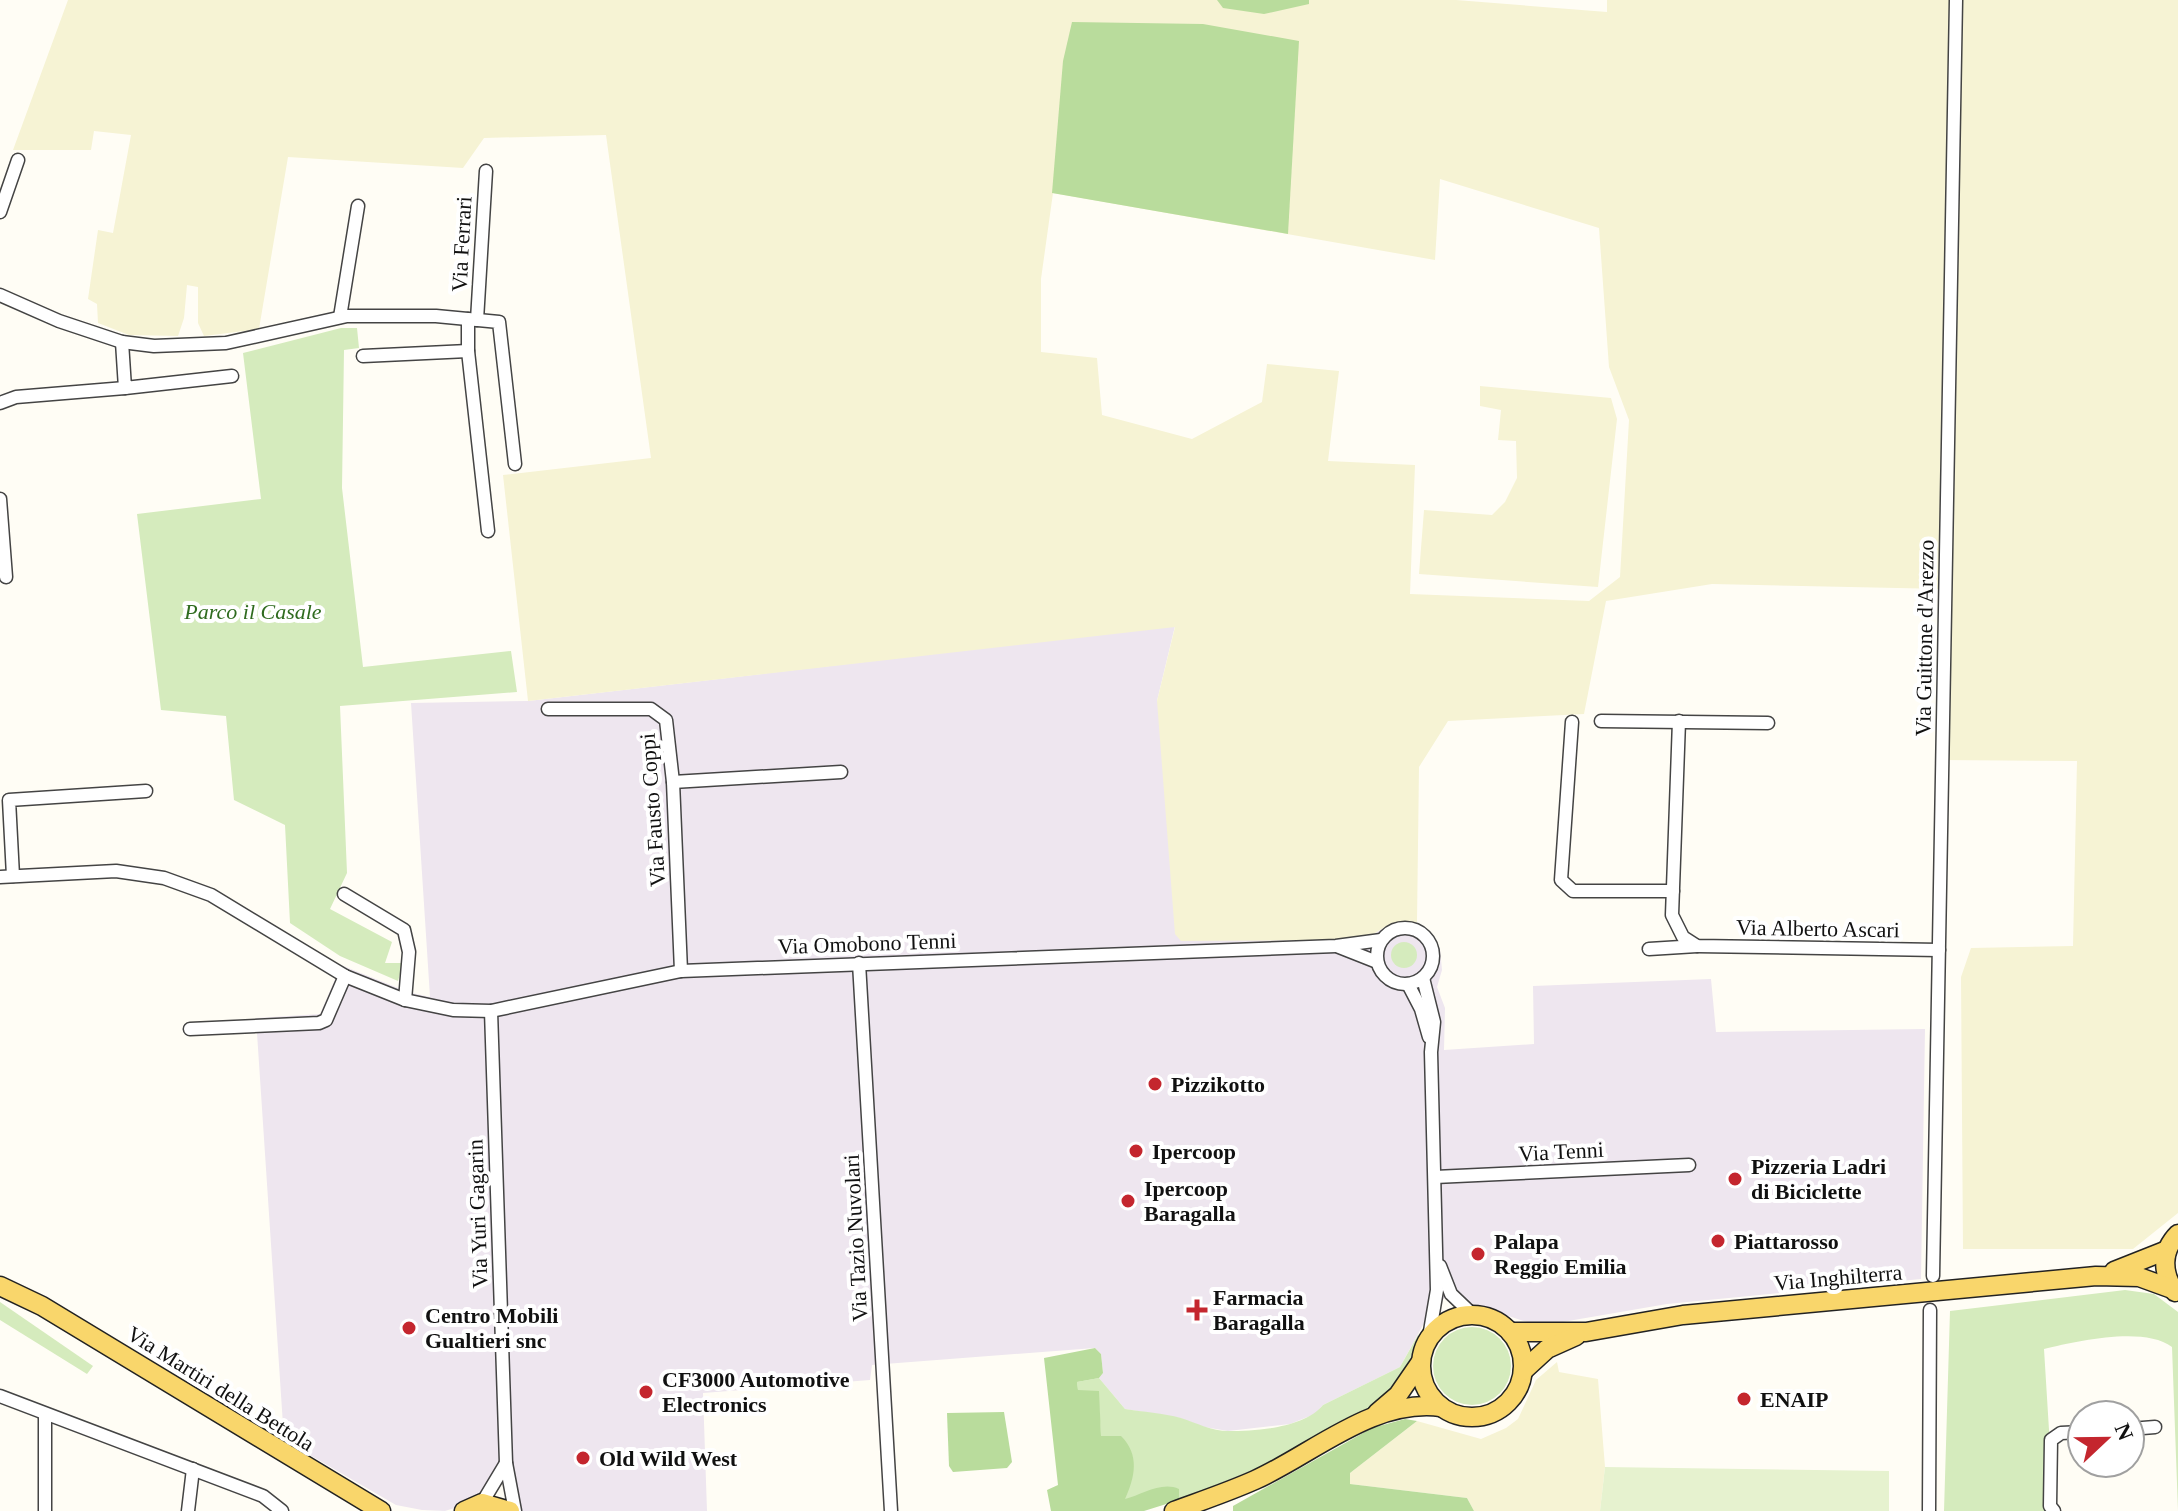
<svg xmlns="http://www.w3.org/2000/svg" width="2178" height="1511" font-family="'Times New Roman',serif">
<rect width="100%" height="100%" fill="#fffdf5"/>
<path fill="#eee6ef" d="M 1175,626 L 1157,701 L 1372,935 L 1388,925 L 1419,925 L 1432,936 L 1440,949 L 1442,970 L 1437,987 L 1445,1008 L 1444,1050 L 1534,1044 L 1533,986 L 1711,979 L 1716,1032 L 1925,1029 L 1921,1279 L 1667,1304 L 1539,1326 L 1469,1303 L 1453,1290 L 1430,1312 L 1400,1367 L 1323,1405 L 1315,1414 L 1290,1424 L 1228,1431 L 1204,1427 L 1180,1418 L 1125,1409 L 1099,1378 L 1103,1373 L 1101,1354 L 1095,1348 L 872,1365 L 870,1380 L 703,1393 L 707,1511 L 522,1511 L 510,1447 L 491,1485 L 473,1502 L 445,1511 L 422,1510 L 396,1505 L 284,1440 L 256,1018 L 320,1014 L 341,965 L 408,992 L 430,997 L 411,703 L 528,701 Z"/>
<g fill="#f6f3d4" fill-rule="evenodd">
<path d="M 68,0 L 1456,0 L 1607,12 L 1607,0 L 2178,0 L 2178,1213 L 2133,1249 L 1963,1249 L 1961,977 L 1971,948 L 2073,946 L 2077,761 L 1942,760 L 1945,589 L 1712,584 L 1606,601 L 1584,714 L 1448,721 L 1419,767 L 1417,922 L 1388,925 L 1372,935 L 1328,940 L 1181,941 L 1175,934 L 1157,701 L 1175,627 L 528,701 L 503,475 L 651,458 L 606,135 L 484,138 L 463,168 L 288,157 L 259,329 L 204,336 L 198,323 L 198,287 L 187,285 L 184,318 L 178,336 L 129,335 L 98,323 L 97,304 L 88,299 L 98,230 L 113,233 L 131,135 L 94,131 L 91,150 L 13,150 ZM 1440,179 L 1599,228 L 1609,367 L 1629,420 L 1620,577 L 1589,601 L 1410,594 L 1415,465 L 1328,461 L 1339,371 L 1267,364 L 1262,402 L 1192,439 L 1102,415 L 1097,358 L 1041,352 L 1041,279 L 1053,193 L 1435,260 Z"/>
<path d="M 1480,386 L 1611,398 L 1617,419 L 1598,587 L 1419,574 L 1424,510 L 1492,515 L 1505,502 L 1517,478 L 1516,441 L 1498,440 L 1501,410 L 1480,406 Z"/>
<path d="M 1557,1362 L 1559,1372 L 1598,1379 L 1605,1467 L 1600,1511 L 1474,1511 L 1467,1498 L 1350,1484 L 1350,1473 L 1417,1421 L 1481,1439 L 1506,1428 L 1518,1419 L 1536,1380 Z"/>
</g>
<g fill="#d5ebbd">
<path d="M 341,328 L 357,328 L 359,348 L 344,350 L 342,488 L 363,667 L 511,651 L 517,692 L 340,706 L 347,873 L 330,909 L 392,942 L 385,963 L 403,963 L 398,981 L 340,956 L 290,923 L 285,825 L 234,800 L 226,716 L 161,710 L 137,514 L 261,499 L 243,353 Z"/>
<circle cx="1404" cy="955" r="13"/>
<path d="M 2125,1290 L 2154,1294 L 2178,1312 L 2178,1511 L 2172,1347 C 2144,1326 2078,1341 2044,1349 L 2054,1511 L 1944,1511 L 1950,1311 Z"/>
<path d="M 0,1302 L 93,1366 L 87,1374 L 0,1320 Z"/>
<circle cx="1472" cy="1366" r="39"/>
<path d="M 1419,1333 L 1406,1372 L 1380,1404 L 1258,1468 L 1179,1500 L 1144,1494 L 1124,1500 L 1101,1436 L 1098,1391 L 1078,1391 L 1077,1382 L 1099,1378 L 1125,1409 C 1143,1412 1163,1413 1181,1418 C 1197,1423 1211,1431 1229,1431 C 1257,1431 1304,1428 1323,1405 L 1400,1367 Z"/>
</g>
<g fill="#b9dc9c">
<path d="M 1217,0 L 1309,0 L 1309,4 L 1264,14 L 1223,8 Z"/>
<path d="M 1072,22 L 1203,24 L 1299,41 L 1288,234 L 1052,193 L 1063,61 Z"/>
<path d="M 1095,1348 L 1101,1354 L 1103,1373 L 1099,1378 L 1077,1382 L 1078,1390 L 1099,1391 L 1101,1436 L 1121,1436 C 1140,1455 1135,1477 1125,1499 C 1142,1495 1161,1481 1179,1489 L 1179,1500 L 1144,1511 L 1051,1511 L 1047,1490 L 1058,1485 L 1044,1358 Z"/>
<path d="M 1004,1412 L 1012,1462 L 1007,1468 L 953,1472 L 949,1466 L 947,1413 Z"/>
<path d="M 1405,1419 L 1417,1421 L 1350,1473 L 1350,1484 L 1467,1498 L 1474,1511 L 1233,1511 L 1233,1506 L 1372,1428 Z"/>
</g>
<path fill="#e6f2cf" d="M 1605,1467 L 1889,1471 L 1889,1511 L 1600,1511 Z"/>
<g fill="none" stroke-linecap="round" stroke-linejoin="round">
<defs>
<g id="street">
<path d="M 0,212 L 18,160"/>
<path d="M 0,295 L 59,321 L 122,342 L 154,346 L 226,343 L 347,316 L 436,316 L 499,322 L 515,464"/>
<path d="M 340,317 L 358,206"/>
<path d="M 468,319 L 468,351 L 488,531"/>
<path d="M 477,320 L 486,171"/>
<path d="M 122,342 L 125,388 L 232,376"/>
<path d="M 363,356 L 468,351"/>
<path d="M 0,403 L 16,397 L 125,388"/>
<path d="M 0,499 L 6,577"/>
<path d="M 548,709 L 651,709 L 666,720 L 673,782 L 681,971"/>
<path d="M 1601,721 L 1768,723"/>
<path d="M 1679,721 L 1672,915 L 1683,937 L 1697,946 L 1939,950"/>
<path d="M 1572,722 L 1561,880 L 1573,891 L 1673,891"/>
<path d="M 673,782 L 841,772"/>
<path d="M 13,876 L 9,800 L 146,791"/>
<path d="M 0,877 L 116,871 L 164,878 L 211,895 L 345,976 L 405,1000 L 453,1010 L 491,1011 L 681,971 L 1336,946 L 1381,940"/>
<path d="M 344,894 L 404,930 L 409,952 L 405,1000"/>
<circle cx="1405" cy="956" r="28"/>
<path d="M 1339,947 L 1377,962"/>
<path d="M 1649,949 L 1697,946"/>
<path d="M 859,963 L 891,1511"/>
<path d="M 1423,978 L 1434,1022 L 1431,1052 L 1437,1290 L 1429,1337"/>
<path d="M 1408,984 L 1421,1009 L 1429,1037"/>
<path d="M 491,1011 L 506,1463 L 515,1511"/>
<path d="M 190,1029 L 319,1023 L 326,1020 L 345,976"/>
<path d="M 1435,1177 L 1689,1165"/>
<path d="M 1440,1266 L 1451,1294 L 1472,1314"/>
<path d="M 1933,1276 L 1956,0"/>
<path d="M 0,1396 L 263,1496 L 282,1511"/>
<path d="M 2130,1429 L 2155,1427"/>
<path d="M 482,1503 L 506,1463"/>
<path d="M 45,1511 L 45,1415"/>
<path d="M 188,1511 L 193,1469"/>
<path d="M 1929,1511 L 1930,1310"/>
<path d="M 2054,1511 L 2050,1506 L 2051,1440 L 2061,1433 L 2082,1432"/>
</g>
<g id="primary">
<path d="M 2114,1271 L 2167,1250"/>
<path d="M 0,1286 L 42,1306 L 381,1511"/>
<path d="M 2175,1292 C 2162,1273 2161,1251 2178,1234"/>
<circle cx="1472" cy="1366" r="51"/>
<path d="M 1510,1332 L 1586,1332 L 1683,1315 L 2096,1276 L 2139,1277 L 2172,1289"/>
<path d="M 1523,1371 L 1547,1349 L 1576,1336"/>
<path d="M 1377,1413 L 1398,1395 L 1420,1363"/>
<path d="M 464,1511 L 482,1503 L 510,1511"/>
<path d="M 1174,1511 C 1201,1501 1228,1492 1255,1480 C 1313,1454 1373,1398 1441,1407"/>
</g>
</defs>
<use href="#street" stroke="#444" stroke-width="15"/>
<use href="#primary" stroke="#222" stroke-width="21"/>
<use href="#street" stroke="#fff" stroke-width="12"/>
<use href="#primary" stroke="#f9d66b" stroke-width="18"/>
</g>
<g fill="#c4262e" stroke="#fff" stroke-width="3">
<circle cx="1155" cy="1084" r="8"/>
<circle cx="1136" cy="1151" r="8"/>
<circle cx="1735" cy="1179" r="8"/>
<circle cx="1128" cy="1201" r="8"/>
<circle cx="1718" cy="1241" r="8"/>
<circle cx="1478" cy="1254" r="8"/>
<path d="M1193 1298h8v8h8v8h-8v8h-8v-8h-8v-8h8z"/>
<circle cx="409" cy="1328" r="8"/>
<circle cx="646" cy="1392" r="8"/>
<circle cx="1744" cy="1399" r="8"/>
<circle cx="583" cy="1458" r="8"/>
</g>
<g text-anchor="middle" stroke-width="8" stroke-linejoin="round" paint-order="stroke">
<g font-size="22" fill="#111" stroke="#fff">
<text transform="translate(461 244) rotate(-87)" y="8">Via Ferrari</text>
<text transform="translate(1924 638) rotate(-89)" y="8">Via Guittone d'Arezzo</text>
<text transform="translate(652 810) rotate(-94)" y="8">Via Fausto Coppi</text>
<text transform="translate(1818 928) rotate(1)" y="8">Via Alberto Ascari</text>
<text transform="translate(867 943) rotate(-2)" y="8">Via Omobono Tenni</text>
<text transform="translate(1561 1151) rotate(-3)" y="8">Via Tenni</text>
<text transform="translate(477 1214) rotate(-92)" y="8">Via Yuri Gagarin</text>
<text transform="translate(855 1238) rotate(-93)" y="8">Via Tazio Nuvolari</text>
<text transform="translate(1838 1277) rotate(-5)" y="8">Via Inghilterra</text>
<text transform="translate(221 1388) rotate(32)" y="8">Via Martiri della Bettola</text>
</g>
<g font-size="22" font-style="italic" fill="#2f6b1f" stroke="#fff">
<text x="253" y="619">Parco il Casale</text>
</g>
<g font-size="22" font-weight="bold" fill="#111" stroke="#fff" text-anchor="start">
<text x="1171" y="1092">Pizzikotto</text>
<text x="1152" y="1159">Ipercoop</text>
<text x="1751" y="1174">Pizzeria Ladri<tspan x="1751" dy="25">di Biciclette</tspan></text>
<text x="1144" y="1196">Ipercoop<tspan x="1144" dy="25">Baragalla</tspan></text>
<text x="1494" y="1249">Palapa<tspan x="1494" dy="25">Reggio Emilia</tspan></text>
<text x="1734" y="1249">Piattarosso</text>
<text x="1213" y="1305">Farmacia<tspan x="1213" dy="25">Baragalla</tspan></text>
<text x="425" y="1323">Centro Mobili<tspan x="425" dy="25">Gualtieri snc</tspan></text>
<text x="662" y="1387">CF3000 Automotive<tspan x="662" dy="25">Electronics</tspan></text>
<text x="1760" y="1407">ENAIP</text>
<text x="599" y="1466">Old Wild West</text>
</g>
</g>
<g transform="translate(2106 1439) rotate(68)"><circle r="38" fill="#ffffff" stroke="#a0a0a0" stroke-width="2"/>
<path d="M0-6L14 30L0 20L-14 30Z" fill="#c4262e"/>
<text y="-12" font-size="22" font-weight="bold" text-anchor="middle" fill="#111111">N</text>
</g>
</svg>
